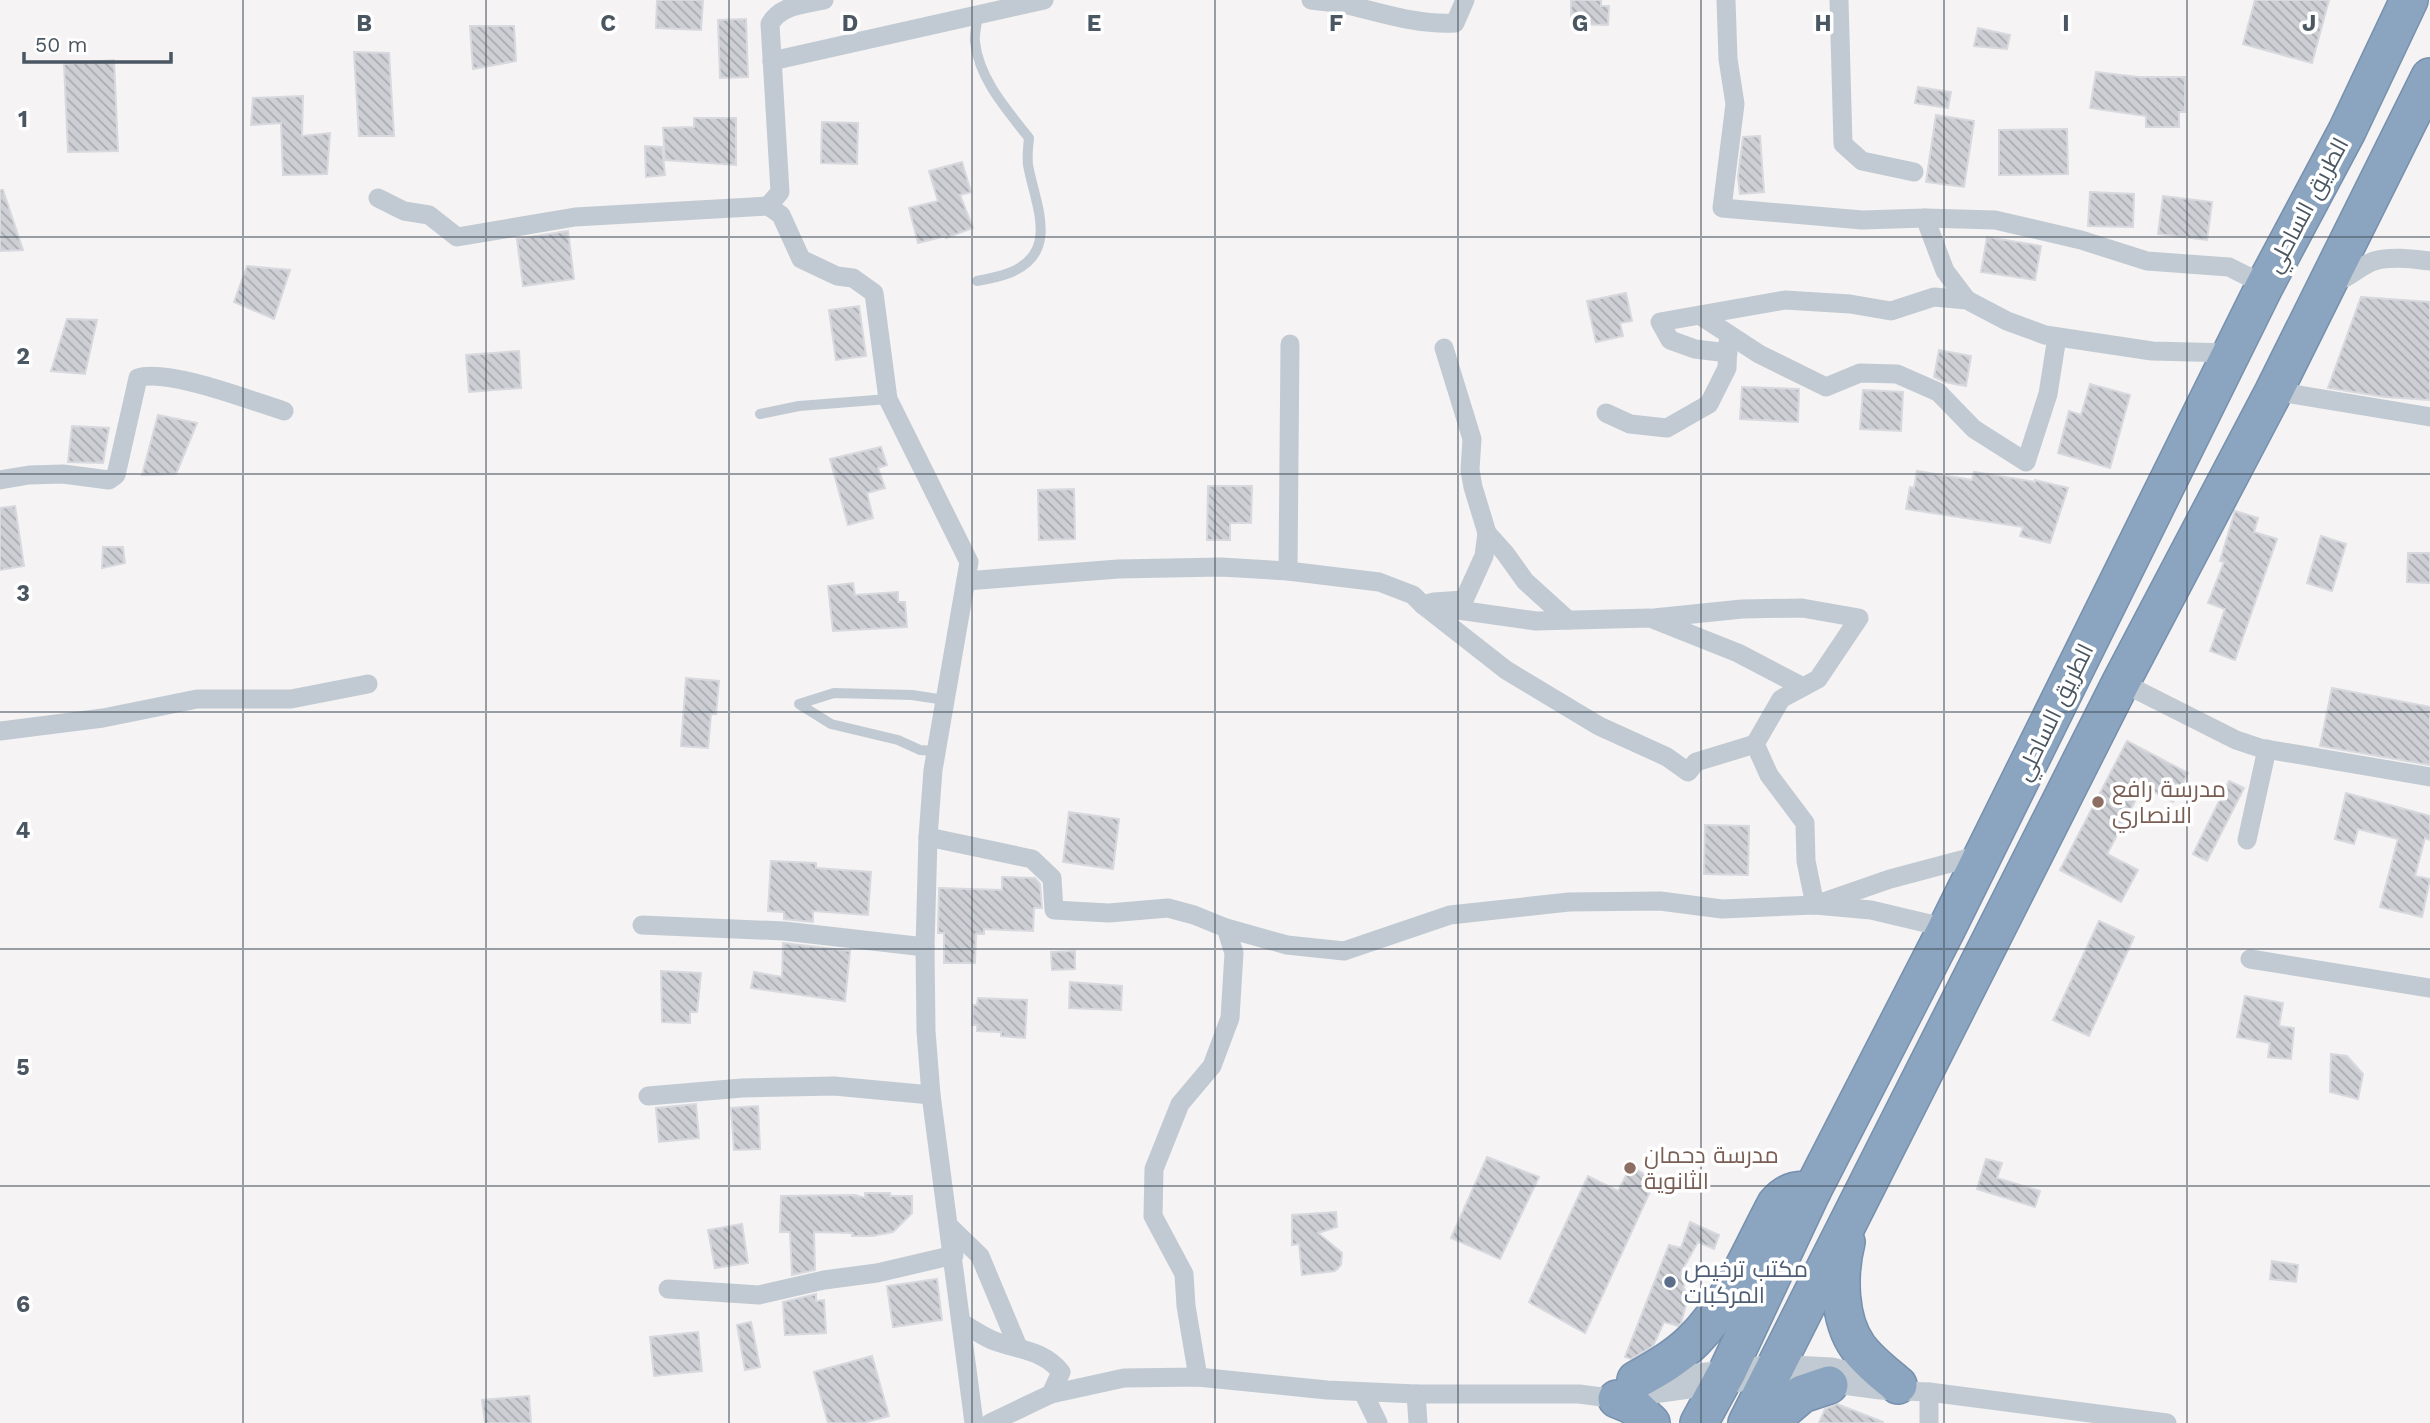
<svg xmlns="http://www.w3.org/2000/svg" width="2430" height="1423" font-family="'Work Sans',Cairo,sans-serif">
<defs>
<pattern id="building-back-hatch" width="6" height="6" patternUnits="userSpaceOnUse" patternTransform="scale(1.75)"><rect width="6" height="6" fill="#cdcfd5"/><path d="M-1 5l2 2M0 0l6 6M5-1l2 2" fill="none" stroke="#a8abb0"/></pattern>
</defs>
<rect width="100%" height="100%" fill="#f5f3f3"/>
<g fill="url(#building-back-hatch)" stroke="#d7d9de" stroke-width="2">
<path d="M 657,0 L 703,0 L 701,30 L 656,28 Z"/>
<path d="M 1571,0 L 1601,0 L 1601,6 L 1609,6 L 1608,25 L 1571,24 Z"/>
<path d="M 2255,0 L 2329,0 L 2312,63 L 2243,44 Z"/>
<path d="M 746,19 L 748,77 L 720,78 L 718,20 Z"/>
<path d="M 470,26 L 514,26 L 516,61 L 473,69 Z"/>
<path d="M 1978,28 L 2010,35 L 2007,49 L 1974,46 Z"/>
<path d="M 354,52 L 389,53 L 394,136 L 359,136 Z"/>
<path d="M 114,60 L 118,151 L 68,152 L 64,64 Z"/>
<path d="M 2096,72 L 2138,77 L 2185,77 L 2185,112 L 2179,112 L 2179,127 L 2146,127 L 2146,116 L 2090,108 Z"/>
<path d="M 1918,87 L 1951,92 L 1948,108 L 1915,103 Z"/>
<path d="M 303,96 L 302,136 L 330,133 L 327,174 L 283,175 L 281,123 L 251,125 L 253,98 Z"/>
<path d="M 1936,115 L 1974,121 L 1964,187 L 1926,182 Z"/>
<path d="M 694,118 L 736,118 L 736,165 L 665,160 L 663,128 L 694,127 Z"/>
<path d="M 822,122 L 858,123 L 857,164 L 821,163 Z"/>
<path d="M 2067,129 L 2068,174 L 1999,175 L 1999,130 Z"/>
<path d="M 1760,136 L 1764,192 L 1740,194 L 1738,177 L 1743,137 Z"/>
<path d="M 645,146 L 662,147 L 665,175 L 646,177 Z"/>
<path d="M 962,162 L 971,192 L 960,195 L 973,228 L 946,238 L 945,236 L 918,243 L 909,208 L 938,201 L 929,171 Z"/>
<path d="M 0,190 L 3,190 L 23,250 L 0,251 Z"/>
<path d="M 2090,192 L 2134,194 L 2133,227 L 2088,226 Z"/>
<path d="M 2163,196 L 2212,202 L 2207,240 L 2158,234 Z"/>
<path d="M 568,231 L 574,279 L 523,286 L 517,239 Z"/>
<path d="M 1987,237 L 2041,246 L 2035,280 L 1981,272 Z"/>
<path d="M 247,266 L 290,270 L 274,319 L 234,302 Z"/>
<path d="M 1626,293 L 1632,321 L 1620,323 L 1623,336 L 1596,342 L 1587,301 Z"/>
<path d="M 2361,297 L 2430,302 L 2430,400 L 2385,397 L 2328,388 Z"/>
<path d="M 859,306 L 866,356 L 836,360 L 829,310 Z"/>
<path d="M 67,319 L 97,320 L 85,374 L 51,371 Z"/>
<path d="M 1939,350 L 1971,356 L 1966,386 L 1945,382 L 1934,377 Z"/>
<path d="M 519,351 L 521,388 L 469,392 L 466,355 Z"/>
<path d="M 2090,384 L 2130,395 L 2110,468 L 2058,453 L 2069,411 L 2081,415 Z"/>
<path d="M 1742,387 L 1799,389 L 1798,422 L 1740,419 Z"/>
<path d="M 1863,390 L 1903,392 L 1901,431 L 1860,429 Z"/>
<path d="M 158,415 L 197,423 L 176,474 L 142,475 Z"/>
<path d="M 72,426 L 109,428 L 103,463 L 68,462 Z"/>
<path d="M 881,447 L 887,465 L 878,468 L 885,488 L 867,493 L 873,518 L 848,525 L 830,459 Z"/>
<path d="M 1917,471 L 1972,480 L 1974,472 L 2035,482 L 2035,480 L 2068,488 L 2050,543 L 2020,536 L 2023,527 L 1906,509 L 1910,487 L 1914,488 Z"/>
<path d="M 1208,486 L 1252,486 L 1251,523 L 1230,523 L 1230,540 L 1207,540 Z"/>
<path d="M 1074,489 L 1075,539 L 1039,540 L 1038,490 Z"/>
<path d="M 15,506 L 24,566 L 0,570 L 0,508 Z"/>
<path d="M 2235,511 L 2258,518 L 2254,532 L 2277,539 L 2235,660 L 2210,651 L 2225,609 L 2208,603 L 2224,562 L 2220,561 Z"/>
<path d="M 2321,536 L 2346,544 L 2332,591 L 2307,583 Z"/>
<path d="M 103,547 L 123,547 L 125,563 L 102,568 Z"/>
<path d="M 2408,553 L 2430,553 L 2430,583 L 2407,582 Z"/>
<path d="M 853,583 L 855,595 L 898,592 L 898,602 L 905,602 L 907,627 L 833,631 L 828,586 Z"/>
<path d="M 686,678 L 719,681 L 716,714 L 711,714 L 708,748 L 681,746 Z"/>
<path d="M 2332,688 L 2430,707 L 2430,765 L 2320,746 Z"/>
<path d="M 2127,741 L 2188,773 L 2173,802 L 2143,786 L 2107,854 L 2138,870 L 2121,902 L 2060,870 Z"/>
<path d="M 2229,781 L 2244,788 L 2207,861 L 2193,854 Z"/>
<path d="M 2346,793 L 2430,816 L 2430,840 L 2425,838 L 2415,876 L 2430,879 L 2422,917 L 2380,907 L 2398,839 L 2358,829 L 2354,844 L 2335,839 Z"/>
<path d="M 1069,812 L 1119,819 L 1113,869 L 1063,862 Z"/>
<path d="M 1705,825 L 1749,826 L 1748,875 L 1704,874 Z"/>
<path d="M 771,861 L 816,863 L 816,868 L 871,872 L 868,915 L 813,911 L 813,922 L 784,919 L 784,912 L 768,911 Z"/>
<path d="M 1002,877 L 1035,878 L 1040,884 L 1042,908 L 1034,908 L 1033,931 L 984,929 L 984,934 L 976,934 L 975,963 L 944,963 L 944,933 L 938,933 L 939,888 L 1002,890 Z"/>
<path d="M 2099,921 L 2134,937 L 2089,1036 L 2053,1020 Z"/>
<path d="M 783,943 L 850,951 L 845,1001 L 751,988 L 754,972 L 782,977 Z"/>
<path d="M 1075,951 L 1075,969 L 1052,970 L 1051,952 Z"/>
<path d="M 661,971 L 701,973 L 697,1012 L 690,1012 L 690,1023 L 662,1022 Z"/>
<path d="M 1070,982 L 1122,986 L 1121,1010 L 1069,1008 Z"/>
<path d="M 2245,996 L 2283,1003 L 2279,1026 L 2294,1028 L 2291,1059 L 2268,1057 L 2270,1043 L 2237,1037 Z"/>
<path d="M 978,998 L 1027,1000 L 1025,1038 L 1001,1036 L 1001,1032 L 977,1031 L 977,1025 L 972,1025 L 973,1005 L 977,1005 Z"/>
<path d="M 2331,1054 L 2347,1056 L 2363,1074 L 2358,1099 L 2330,1092 Z"/>
<path d="M 696,1104 L 699,1138 L 659,1142 L 656,1108 Z"/>
<path d="M 758,1106 L 760,1149 L 734,1150 L 731,1108 Z"/>
<path d="M 1487,1157 L 1539,1177 L 1500,1259 L 1451,1238 Z"/>
<path d="M 1986,1159 L 2002,1163 L 1997,1178 L 2040,1191 L 2035,1207 L 1977,1189 Z"/>
<path d="M 1631,1166 L 1655,1181 L 1585,1333 L 1529,1302 L 1588,1176 L 1618,1191 Z"/>
<path d="M 865,1193 L 890,1193 L 890,1196 L 912,1196 L 912,1213 L 893,1232 L 872,1236 L 852,1236 L 853,1233 L 814,1232 L 815,1270 L 792,1275 L 790,1232 L 780,1232 L 781,1196 L 855,1195 L 865,1198 Z"/>
<path d="M 1336,1212 L 1337,1227 L 1318,1233 L 1342,1253 L 1341,1265 L 1335,1271 L 1302,1275 L 1299,1244 L 1292,1245 L 1292,1215 Z"/>
<path d="M 1690,1222 L 1719,1235 L 1714,1249 L 1698,1242 L 1681,1272 L 1688,1276 L 1683,1288 L 1689,1294 L 1681,1323 L 1678,1326 L 1664,1322 L 1653,1346 L 1631,1359 L 1625,1357 L 1669,1245 L 1681,1248 Z"/>
<path d="M 742,1224 L 748,1263 L 715,1268 L 708,1230 Z"/>
<path d="M 2272,1261 L 2298,1265 L 2296,1282 L 2270,1279 Z"/>
<path d="M 937,1279 L 942,1320 L 893,1327 L 887,1286 Z"/>
<path d="M 816,1294 L 816,1301 L 824,1300 L 826,1333 L 785,1335 L 783,1302 Z"/>
<path d="M 751,1322 L 760,1367 L 745,1370 L 737,1325 Z"/>
<path d="M 698,1332 L 702,1371 L 654,1376 L 650,1337 Z"/>
<path d="M 872,1356 L 889,1416 L 863,1423 L 828,1423 L 814,1372 Z"/>
<path d="M 529,1396 L 531,1423 L 485,1423 L 482,1400 Z"/>
<path d="M 1837,1404 L 1883,1422 L 1883,1423 L 1819,1423 L 1825,1409 Z"/>
</g>
<g fill="none" stroke-linecap="round" stroke-linejoin="round">
<defs>
<g id="highway">
<path d="M 1846,1242 C 1838,1274 1838,1319 1858,1347 C 1869,1362 1884,1373 1898,1385"/>
<path d="M 1636,1380 C 1656,1369 1677,1357 1694,1340 C 1731,1303 1751,1250 1776,1204 C 1786,1192 1796,1188 1812,1191"/>
<path d="M 1617,1399 L 1632,1405 L 1651,1423"/>
<path d="M 1699,1423 L 1728,1370 L 1812,1191 L 1947,928 L 2265,285 L 2347,131 L 2409,0"/>
<path d="M 1747,1423 L 2121,682 L 2274,391 L 2430,77"/>
<path d="M 1768,1423 L 1802,1394 L 1829,1385"/>
</g>
</defs>
<use href="#highway" stroke="#7690ad" stroke-width="40"/>
<g stroke="#c1cad2" stroke-width="10">
<path d="M 977,281 C 988,279 999,277 1009,273 C 1061,253 1035,204 1028,165 C 1027,156 1028,147 1029,138 C 1007,110 979,79 975,42 C 974,34 977,24 978,15"/>
<path d="M 760,414 L 799,406 L 888,399"/>
<path d="M 936,751 L 920,750 L 898,740 L 831,724 L 799,704 L 834,693 L 912,695 L 945,700"/>
</g>
<g stroke="#c1cad2" stroke-width="19">
<path d="M 1311,0 C 1326,2 1341,3 1356,7 C 1389,15 1420,25 1455,23 L 1465,0"/>
<path d="M 1726,0 L 1728,59 L 1735,104 L 1722,208 L 1862,220 L 1925,218 L 1945,271 L 1967,300"/>
<path d="M 1839,0 L 1843,144 L 1862,161 L 1914,172"/>
<path d="M 772,61 L 1044,0"/>
<path d="M 378,198 L 404,211 L 429,215 L 457,237 L 575,217 L 768,206 L 781,215 L 801,259 L 837,276 L 853,278 L 874,293 L 888,399 L 969,562 L 933,770 L 928,837 L 925,947 L 926,1031 L 931,1095 L 974,1423"/>
<path d="M 768,206 L 780,192 L 770,24 C 780,5 805,4 824,0"/>
<path d="M 1925,218 L 1995,220 L 2081,240 L 2147,261 L 2229,267 L 2265,285"/>
<path d="M 2329,282 C 2348,281 2357,267 2374,261 C 2392,256 2412,259 2430,261"/>
<path d="M 1701,316 L 1759,354 L 1826,387 L 1860,373 L 1897,374 L 1938,392 L 1974,429 L 2026,462 L 2048,394 L 2057,337"/>
<path d="M 1444,348 L 1472,439 L 1470,470 L 1473,487 L 1487,533 L 1505,553 L 1525,581 L 1568,620"/>
<path d="M 1728,353 L 1695,349 L 1670,340 L 1660,322 L 1785,300 L 1850,304 L 1891,311 L 1934,297 L 1967,300 L 2007,321 L 2045,335 L 2152,351 L 2231,353"/>
<path d="M 2274,391 L 2430,417"/>
<path d="M 1606,413 L 1630,424 L 1667,428 L 1709,404 L 1727,368 L 1728,342"/>
<path d="M 0,480 L 29,475 L 63,474 L 109,480 L 116,475 L 138,378 C 167,368 252,401 284,411"/>
<path d="M 1288,571 L 1290,344"/>
<path d="M 966,581 L 1118,569 L 1221,567 L 1288,571 L 1379,582 L 1413,595 L 1423,605 L 1434,602 L 1464,600 L 1484,556 L 1487,533"/>
<path d="M 1654,618 L 1742,609 L 1802,608 L 1859,618 L 1818,679 L 1781,699 L 1755,744"/>
<path d="M 2121,682 L 2236,740 L 2260,748 L 2430,777"/>
<path d="M 1803,687 L 1738,653 L 1650,618 L 1536,621 L 1423,605 L 1506,670 L 1599,726 L 1667,757 L 1688,772 L 1696,762 L 1755,744 L 1769,775 L 1805,823 L 1806,861 L 1815,905 L 1890,879 L 1984,854"/>
<path d="M 0,731 L 103,718 L 197,699 L 291,699 L 368,684"/>
<path d="M 928,837 L 1032,859 L 1052,878 L 1054,910 L 1109,913 L 1168,908 L 1194,915 L 1226,928 L 1234,953 L 1230,1018 L 1212,1066 L 1180,1104 L 1154,1169 L 1153,1216 L 1184,1274 L 1186,1306 L 1198,1377"/>
<path d="M 2247,840 L 2267,749"/>
<path d="M 642,925 L 784,931 L 925,947"/>
<path d="M 1226,928 L 1287,945 L 1344,951 L 1450,915 L 1569,902 L 1660,901 L 1722,909 L 1815,905 L 1871,910 L 1947,928"/>
<path d="M 2250,959 L 2430,988"/>
<path d="M 648,1096 L 742,1088 L 834,1086 L 931,1095"/>
<path d="M 949,1226 L 980,1256 L 1018,1347"/>
<path d="M 668,1289 L 759,1295 L 824,1280 L 877,1273 L 954,1255"/>
<path d="M 962,1323 C 972,1329 981,1335 992,1340 C 1016,1350 1043,1349 1061,1372 L 1051,1394"/>
<path d="M 1655,1378 L 1775,1364 L 1832,1367 L 1882,1379"/>
<path d="M 1363,1392 L 1378,1423"/>
<path d="M 1416,1394 L 1418,1423"/>
<path d="M 990,1423 L 1051,1394 L 1124,1378 L 1198,1377 L 1327,1390 L 1416,1394 L 1579,1394 L 1617,1399 L 1769,1378 L 1799,1379 L 1880,1390 L 1929,1392 L 2167,1423"/>
<path d="M 1929,1423 L 1929,1392"/>
</g>
<use href="#highway" stroke="#8ba5c1" stroke-width="37"/>
</g>
<path fill="none" stroke="#4a5661" stroke-width="2" stroke-opacity="0.55" d="M 243,0 L 243,1423M 486,0 L 486,1423M 729,0 L 729,1423M 972,0 L 972,1423M 1215,0 L 1215,1423M 1458,0 L 1458,1423M 1701,0 L 1701,1423M 1944,0 L 1944,1423M 2187,0 L 2187,1423M 0,237 L 2430,237M 0,474 L 2430,474M 0,712 L 2430,712M 0,949 L 2430,949M 0,1186 L 2430,1186"/>
<g fill="#8d6e63" stroke="#fff" stroke-width="2.5">
<circle cx="2098" cy="802" r="7"/>
<circle cx="1630" cy="1168" r="7"/>
</g>
<circle fill="#5c6f8a" stroke="#fff" stroke-width="2.5" cx="1670" cy="1282" r="7"/>
<g text-anchor="middle" stroke-width="7" stroke-linejoin="round" paint-order="stroke">
<g font-size="23" fill="#4a5661" stroke="#fff">
<text transform="translate(2307 205) rotate(-62)" y="8">الطريق الساحلي</text>
<text transform="translate(2054 712) rotate(-64)" y="8">الطريق الساحلي</text>
</g>
<g font-size="23" fill="#785e54" stroke="#fff" text-anchor="start">
<text x="2112" y="797">مدرسة رافع<tspan x="2112" dy="26">الانصاري</tspan></text>
<text x="1644" y="1163">مدرسة دحمان<tspan x="1644" dy="26">الثانوية</tspan></text>
</g>
<g font-size="23" fill="#4e5e75" stroke="#fff" text-anchor="start">
<text x="1684" y="1277">مكتب ترخيص<tspan x="1684" dy="26">المركبات</tspan></text>
</g>
</g>
<g font-size="23" text-anchor="middle" font-weight="bold" fill="#4a5661" stroke="#fff" stroke-width="7" stroke-linejoin="round" paint-order="stroke">
<text x="364" y="31">B</text>
<text x="608" y="31">C</text>
<text x="850" y="31">D</text>
<text x="1094" y="31">E</text>
<text x="1336" y="31">F</text>
<text x="1580" y="31">G</text>
<text x="1823" y="31">H</text>
<text x="2066" y="31">I</text>
<text x="2309" y="31">J</text>
<text x="23" y="127">1</text>
<text x="23" y="364">2</text>
<text x="23" y="601">3</text>
<text x="23" y="838">4</text>
<text x="23" y="1075">5</text>
<text x="23" y="1312">6</text>
</g>
<path d="M24 52v10h147v-10" fill="none" stroke="#4a5661" stroke-width="3.5"/>
<text x="35" y="52" font-size="21" fill="#4a5661" stroke="#ffffff" stroke-width="5" paint-order="stroke">50 m</text>
</svg>
